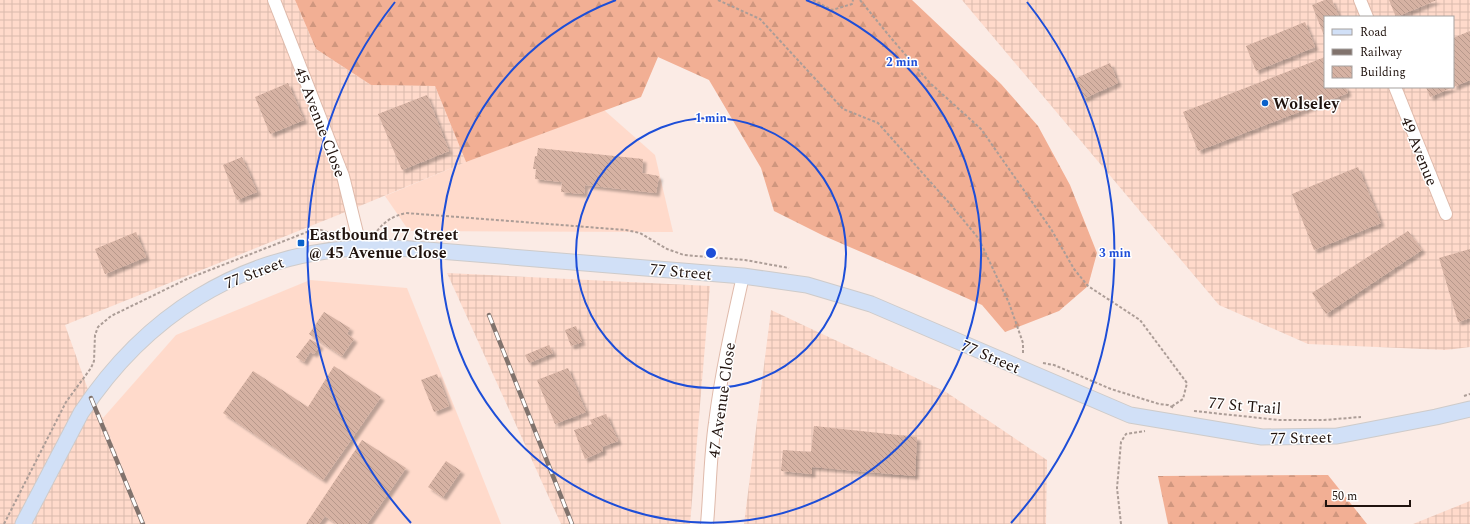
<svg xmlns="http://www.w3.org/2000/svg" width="1470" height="524" font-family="Spectral,serif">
<defs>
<pattern id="industrial-grid" width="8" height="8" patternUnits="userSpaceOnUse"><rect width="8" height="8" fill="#ffdacb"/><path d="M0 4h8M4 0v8" fill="none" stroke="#dabaad"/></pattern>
<pattern id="forest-firs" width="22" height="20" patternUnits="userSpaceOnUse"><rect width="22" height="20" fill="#f2af94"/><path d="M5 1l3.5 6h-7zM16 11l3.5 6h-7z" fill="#cf967e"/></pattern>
<pattern id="building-back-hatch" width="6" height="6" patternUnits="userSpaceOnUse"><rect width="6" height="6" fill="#d6b2a3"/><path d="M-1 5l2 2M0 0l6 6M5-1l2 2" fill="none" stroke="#b7988b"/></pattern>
<filter id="shadow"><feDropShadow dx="3.5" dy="3.5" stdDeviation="1" flood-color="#0004"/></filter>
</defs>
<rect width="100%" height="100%" fill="#fbebe5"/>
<g fill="#ffdacb">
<path d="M 604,110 L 655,155 L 673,232 L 409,231 L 385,196 L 466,162 Z"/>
<path d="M 310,280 L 407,288 L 501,524 L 145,524 L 103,418 L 176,335 Z"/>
</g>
<g fill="url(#industrial-grid)" fill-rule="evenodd">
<path d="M 0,0 L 295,0 L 316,49 L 371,85 L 435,86 L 466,162 L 338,215 L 65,325 L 91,398 L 103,418 L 145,524 L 0,524 Z"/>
<path d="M 962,0 L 1470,0 L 1470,347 L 1446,350 L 1308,344 L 1219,305 ZM 1325,17 L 1453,17 L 1453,87 L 1325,87 Z"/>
<path d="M 447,273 L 710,286 L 690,524 L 561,524 Z"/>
<path d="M 771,310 L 946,392 L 1047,460 L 1046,524 L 744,524 Z"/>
<path d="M 1470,501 L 1470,524 L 1413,524 Z"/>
</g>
<g fill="url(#forest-firs)">
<path d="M 295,0 L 912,0 L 1001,84 L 1038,126 L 1070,185 L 1097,253 L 1088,286 L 1059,311 L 1005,332 L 982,305 L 917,276 L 824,236 L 774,211 L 761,168 L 709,80 L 658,57 L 641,97 L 466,162 L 435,86 L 371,85 L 316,49 Z"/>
<path d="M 1328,475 L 1367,524 L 1168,524 L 1158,476 Z"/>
</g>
<g fill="url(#building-back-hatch)" filter="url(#shadow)">
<path d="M 1325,0 L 1332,0 L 1339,17 L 1325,17 L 1325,38 L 1312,5 Z"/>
<path d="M 1389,0 L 1437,0 L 1396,17 Z"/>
<path d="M 1305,22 L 1315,47 L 1256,71 L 1246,46 Z"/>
<path d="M 1470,31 L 1470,80 L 1430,97 L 1426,87 L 1453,87 L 1453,38 Z"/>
<path d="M 1325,57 L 1325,87 L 1346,87 L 1348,93 L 1198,151 L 1183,112 Z"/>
<path d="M 1110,63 L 1118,83 L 1083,99 L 1074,79 Z"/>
<path d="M 288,83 L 304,120 L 270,134 L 255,97 Z"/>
<path d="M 427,95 L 449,151 L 402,170 L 378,114 Z"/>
<path d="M 538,148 L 643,159 L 642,173 L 659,176 L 656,193 L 585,185 L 584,194 L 561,192 L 562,182 L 535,179 L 536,169 L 533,169 L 535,156 L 537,156 Z"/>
<path d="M 242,157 L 257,192 L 237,200 L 223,165 Z"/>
<path d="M 1358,167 L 1381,223 L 1314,250 L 1292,194 Z"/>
<path d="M 1408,231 L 1422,250 L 1326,314 L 1312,293 Z"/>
<path d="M 136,232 L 146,257 L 105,274 L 95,249 Z"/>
<path d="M 1470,249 L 1470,318 L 1458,322 L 1439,258 Z"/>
<path d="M 324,312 L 350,328 L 347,334 L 354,339 L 342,356 L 309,334 Z"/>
<path d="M 576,326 L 582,342 L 571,346 L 565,330 Z"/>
<path d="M 310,339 L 320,345 L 314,354 L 310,352 L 304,362 L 296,357 Z"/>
<path d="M 549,345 L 553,353 L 529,363 L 525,355 Z"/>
<path d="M 334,366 L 381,397 L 323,480 L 223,413 L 253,371 L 308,407 Z"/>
<path d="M 568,368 L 586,412 L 555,424 L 537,380 Z"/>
<path d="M 437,374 L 449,406 L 434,412 L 421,380 Z"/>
<path d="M 606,414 L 618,441 L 602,447 L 603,451 L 585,459 L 574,430 L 592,424 L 590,420 Z"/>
<path d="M 814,426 L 917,437 L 915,476 L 812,467 L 812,474 L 781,471 L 783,450 L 811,452 Z"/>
<path d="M 362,440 L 406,468 L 367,524 L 337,524 L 325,516 L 319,524 L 306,524 Z"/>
<path d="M 446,461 L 461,471 L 443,497 L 428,487 Z"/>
</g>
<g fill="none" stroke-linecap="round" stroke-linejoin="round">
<defs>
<g id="minor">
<path d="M 274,0 L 343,176 L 357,233 L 357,248"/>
<path d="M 1360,0 L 1367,17"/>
<path d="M 1395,87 L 1446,214"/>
<path d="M 707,524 C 710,491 710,457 715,423 C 721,374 732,325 743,276"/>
</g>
<path id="major" d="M 23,524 L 81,413 C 145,316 239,255 357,248 C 380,246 404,249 427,250 L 743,276 L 807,285 L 871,304 L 1130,415 L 1262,437 L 1337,436 L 1436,417 L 1470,409"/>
</defs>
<use href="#minor" stroke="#dfbaab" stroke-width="14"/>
<use href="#major" stroke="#cecbca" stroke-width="17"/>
<g stroke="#ac9d97" stroke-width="2" stroke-dasharray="3 2" stroke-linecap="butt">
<path d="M 718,0 L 760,19 L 843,109 L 878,123 L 951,205 L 979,239 L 1009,303 L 1023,343 L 1023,355"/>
<path d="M 813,0 L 832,10 L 852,4 L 853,0"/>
<path d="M 860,0 L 891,38 L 930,83 L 981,129 L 1051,229 L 1074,269 L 1088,286 L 1140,320 L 1187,383 L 1183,399 L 1171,407"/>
<path d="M 377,231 C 385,221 393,216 406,213 L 626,230 L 640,233 L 667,249 L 684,255 L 745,260 L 789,268"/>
<path d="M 1043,363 L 1054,365 L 1111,389 L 1159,404 L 1168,405 L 1174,408"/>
<path d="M 1464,396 L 1470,394"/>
<path d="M 1194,411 L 1279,420 L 1324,420 L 1361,417"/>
<path d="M 4,524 L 66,402 L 91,368 L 94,361 L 95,335 L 98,327 L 111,316 L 187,279 L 307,232 L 321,230 L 336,235"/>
<path d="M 1121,524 L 1117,488 L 1121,442 L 1126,434 L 1145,431"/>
</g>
<use href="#minor" stroke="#fff" stroke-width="12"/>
<use href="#major" stroke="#d1e0f7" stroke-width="15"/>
<defs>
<g id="rail">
<path d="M 489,315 L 572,524"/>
<path d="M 91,398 L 143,524"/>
</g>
</defs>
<use href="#rail" stroke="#81736d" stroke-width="4.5"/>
<use href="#rail" stroke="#fff" stroke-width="3" stroke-dasharray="9" stroke-linecap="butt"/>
</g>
<g fill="none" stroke="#1d4ed8" stroke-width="2">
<circle cx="711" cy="253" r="135"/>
<path d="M806 0A270 270 0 1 1 616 0"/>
<path d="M411 523A404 404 0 0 1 395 2M1027 2A404 404 0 0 1 1011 523"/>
</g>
<g fill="#0b62cb" stroke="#fff" stroke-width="1.5">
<circle cx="1265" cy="103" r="4"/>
<rect x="297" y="239" width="8" height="8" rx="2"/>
</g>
<g text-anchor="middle" stroke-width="3" stroke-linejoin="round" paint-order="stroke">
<g font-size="16" font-weight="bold" fill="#20130e" stroke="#fff" text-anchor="start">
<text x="1273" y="109">Wolseley</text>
<text x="309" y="240">Eastbound 77 Street<tspan x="309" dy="18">@ 45 Avenue Close</tspan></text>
</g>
<g font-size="16" fill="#20130e" stroke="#fff">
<text transform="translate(321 122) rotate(69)" y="6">45 Avenue Close</text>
<text transform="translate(1420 151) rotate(68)" y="6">49 Avenue</text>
<text transform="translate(681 271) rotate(5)" y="6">77 Street</text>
<text transform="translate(254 272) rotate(-21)" y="6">77 Street</text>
<text transform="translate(991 356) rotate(23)" y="6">77 Street</text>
<text transform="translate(721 400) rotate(-82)" y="6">47 Avenue Close</text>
<text transform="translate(1245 405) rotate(5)" y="6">77 St Trail</text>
<text transform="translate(1301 437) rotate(-1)" y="6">77 Street</text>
</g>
</g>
<circle cx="711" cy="253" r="6" fill="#1d4ed8" stroke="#fff" stroke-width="2"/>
<g font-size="12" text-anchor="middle" font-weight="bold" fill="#1d4ed8" stroke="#fff" stroke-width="3" stroke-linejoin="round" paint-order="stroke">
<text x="902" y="66">2 min</text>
<text x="711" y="122">1 min</text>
<text x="1115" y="257">3 min</text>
</g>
<rect x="1324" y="16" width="130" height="72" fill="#ffffff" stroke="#a6a19f"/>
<rect x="1332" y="29" width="20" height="6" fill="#d1e0f7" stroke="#a6a19f"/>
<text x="1360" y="36" font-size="12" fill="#20130e">Road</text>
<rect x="1332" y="49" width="20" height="6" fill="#81736d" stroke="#a6a19f"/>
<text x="1360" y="56" font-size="12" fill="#20130e">Railway</text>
<rect x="1332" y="66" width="20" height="12" fill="url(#building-back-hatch)" stroke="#a6a19f"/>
<text x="1360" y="76" font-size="12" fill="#20130e">Building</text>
<path d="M1326 500v6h84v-6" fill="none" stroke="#20130e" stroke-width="2"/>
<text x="1332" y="500" font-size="12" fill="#20130e" stroke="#ffffff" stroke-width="3" paint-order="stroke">50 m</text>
</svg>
